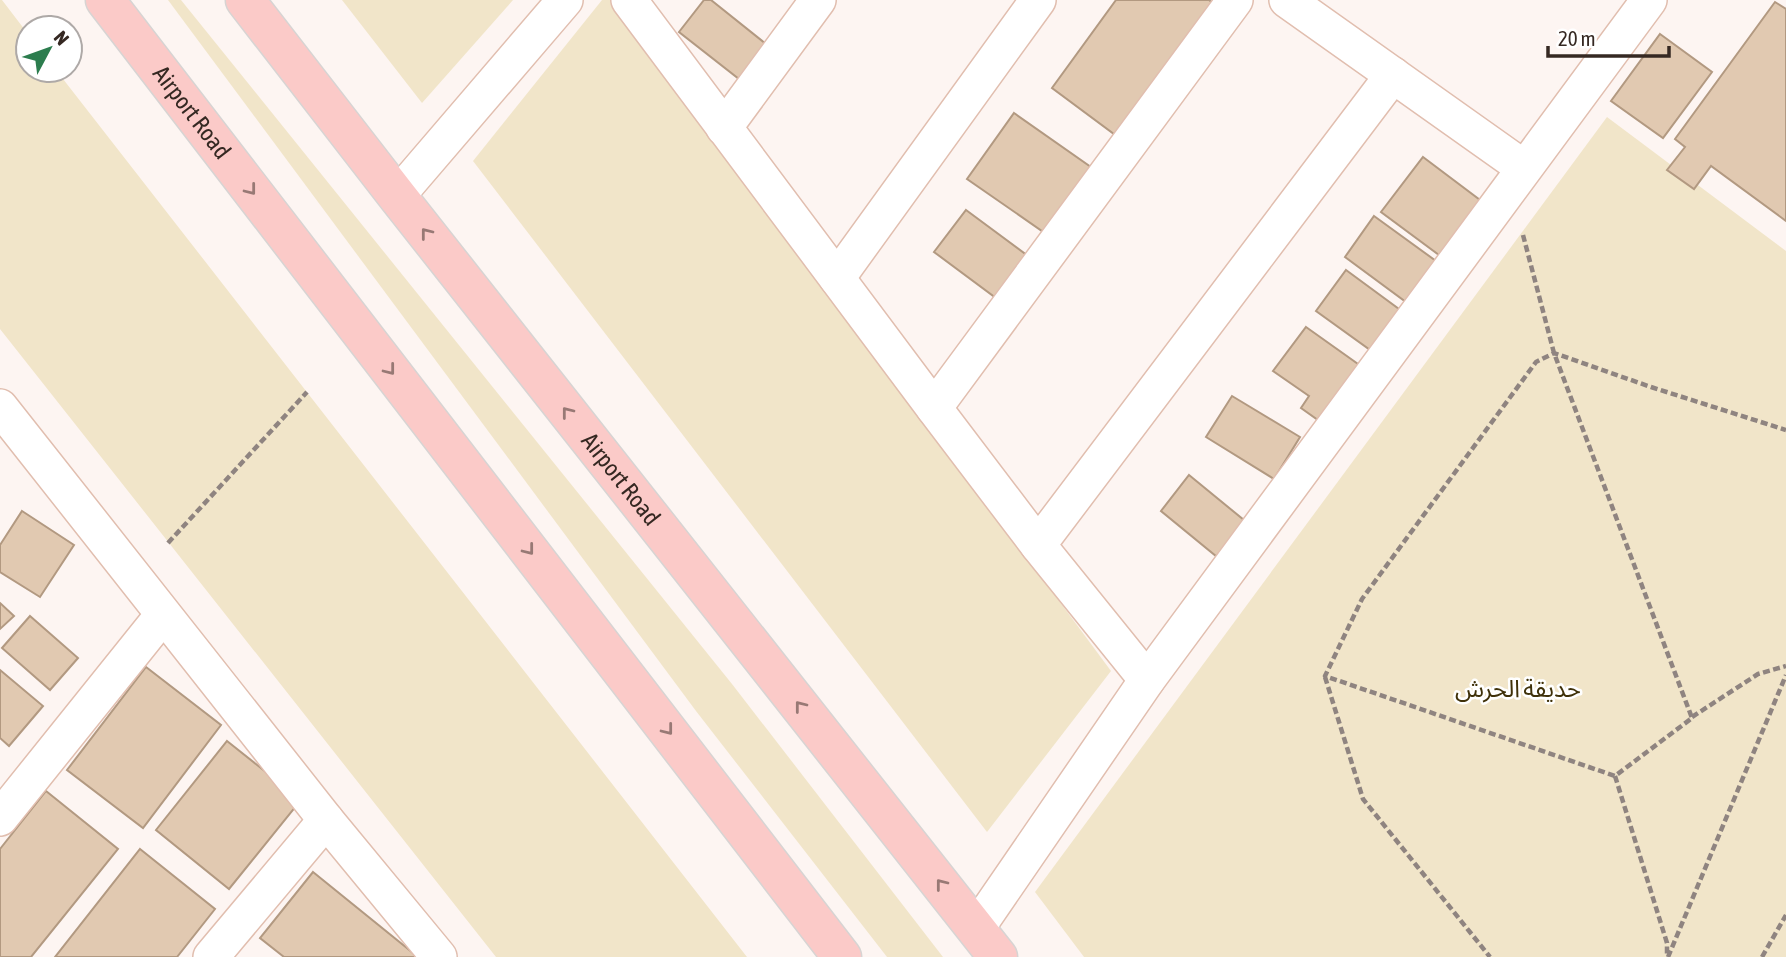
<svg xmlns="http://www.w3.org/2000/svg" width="1786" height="957" font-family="'Asap Condensed','Noto Sans Arabic',sans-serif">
<rect width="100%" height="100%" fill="#fdf5f2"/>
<g fill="#f1e5c9">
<path d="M 0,0 L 2,0 L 28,34 L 28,70 L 56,70 L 747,957 L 496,957 L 0,329 Z"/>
<path d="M 168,0 L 181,0 L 732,684 L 943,957 L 887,957 L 696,711 Z"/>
<path d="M 342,0 L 513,0 L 422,103 Z"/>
<path d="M 602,0 L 614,0 L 1111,671 L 987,832 L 473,161 Z"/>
<path d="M 1607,117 L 1786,251 L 1786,957 L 1084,957 L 1035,892 Z"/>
</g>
<g fill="#e1c9b1" stroke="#b29981" stroke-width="2">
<path d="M 704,0 L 711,0 L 766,44 L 739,79 L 679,32 Z"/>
<path d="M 1116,0 L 1209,0 L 1214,4 L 1118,137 L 1052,88 Z"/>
<path d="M 1775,2 L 1786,9 L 1786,221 L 1711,166 L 1694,189 L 1667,170 L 1685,147 L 1675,139 Z"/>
<path d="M 1660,34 L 1712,72 L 1663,138 L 1611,101 Z"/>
<path d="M 1014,113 L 1098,172 L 1052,238 L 967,179 Z"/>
<path d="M 1423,157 L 1484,203 L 1443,258 L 1381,212 Z"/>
<path d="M 966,210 L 1028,256 L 996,298 L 934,252 Z"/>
<path d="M 1374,216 L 1436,261 L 1406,302 L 1345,257 Z"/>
<path d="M 1346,270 L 1403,312 L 1373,352 L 1316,311 Z"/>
<path d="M 1306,327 L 1365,369 L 1325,425 L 1301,408 L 1309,396 L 1273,371 Z"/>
<path d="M 1232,396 L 1300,437 L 1274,479 L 1206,437 Z"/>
<path d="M 1189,475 L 1250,525 L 1222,561 L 1161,511 Z"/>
<path d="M 22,511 L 74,545 L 40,597 L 0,572 L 0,545 Z"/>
<path d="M 0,603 L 14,616 L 0,629 Z"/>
<path d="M 30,616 L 78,658 L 50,690 L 2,648 Z"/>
<path d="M 146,667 L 221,725 L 143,828 L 67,770 Z"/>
<path d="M 0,670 L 43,706 L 9,746 L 0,738 Z"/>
<path d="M 227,741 L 301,800 L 229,889 L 156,830 Z"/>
<path d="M 46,791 L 118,849 L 31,957 L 0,957 L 0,849 Z"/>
<path d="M 140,849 L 215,909 L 177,957 L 55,957 Z"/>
<path d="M 313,872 L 418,957 L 284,957 L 260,938 Z"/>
</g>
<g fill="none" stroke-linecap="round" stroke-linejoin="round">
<defs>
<g id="street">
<path d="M 629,0 L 934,408 L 1038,545 L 1147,680"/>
<path d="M 1287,0 L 1524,168"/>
<path d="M 724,128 L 818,0"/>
<path d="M 397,196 L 565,0"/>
<path d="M 837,278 L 1038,0"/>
<path d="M 0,407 L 326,820 L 439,957"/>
<path d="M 934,408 L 1235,0"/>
<path d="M 1038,545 L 1393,75"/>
<path d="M 0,818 L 163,615"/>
<path d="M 976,929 L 1147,680 L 1649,0"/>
<path d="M 211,957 L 326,820"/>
</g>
<g id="primary">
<path id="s1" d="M 105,0 L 842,957"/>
<path id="s2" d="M 245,0 L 397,196 L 998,957"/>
</g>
</defs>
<use href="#street" stroke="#e1beaf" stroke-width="38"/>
<use href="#primary" stroke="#d7d4d3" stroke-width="41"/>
<g stroke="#8f8480" stroke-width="4.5" stroke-dasharray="7 3.5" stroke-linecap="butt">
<path d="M 1523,235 L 1554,353 L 1692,718 L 1615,776 L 1325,676 L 1362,599 L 1536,362 L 1554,353 L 1651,387 L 1786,430"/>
<path d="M 168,543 L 307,392"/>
<path d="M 1325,677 L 1363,799 L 1490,957"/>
<path d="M 1692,717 L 1758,674 L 1786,666"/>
<path d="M 1615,776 L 1667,943 L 1667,956"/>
<path d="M 1668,957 L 1786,675"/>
<path d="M 1762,957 L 1786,915"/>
</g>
<use href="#street" stroke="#fff" stroke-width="35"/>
<use href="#primary" stroke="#fbcac8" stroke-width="38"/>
</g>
<defs><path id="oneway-chevron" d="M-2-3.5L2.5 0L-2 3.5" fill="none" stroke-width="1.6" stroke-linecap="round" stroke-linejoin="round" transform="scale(1.75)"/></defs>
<g stroke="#987975">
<use href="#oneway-chevron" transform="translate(251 190) rotate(52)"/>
<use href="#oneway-chevron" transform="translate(426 233) rotate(-128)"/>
<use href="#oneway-chevron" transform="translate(390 370) rotate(52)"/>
<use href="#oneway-chevron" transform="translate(567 412) rotate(-128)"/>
<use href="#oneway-chevron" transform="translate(529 550) rotate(52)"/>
<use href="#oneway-chevron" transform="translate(800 706) rotate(-128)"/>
<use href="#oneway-chevron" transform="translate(668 730) rotate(52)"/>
<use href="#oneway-chevron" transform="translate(941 884) rotate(-128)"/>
</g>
<g text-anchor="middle" stroke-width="5" stroke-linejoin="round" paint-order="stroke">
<g font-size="24" fill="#352822" stroke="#fff">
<text dy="8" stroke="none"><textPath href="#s1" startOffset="142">Airport Road</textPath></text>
<text dy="8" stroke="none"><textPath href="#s2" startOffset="609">Airport Road</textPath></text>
</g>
<g font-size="24" fill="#3f3109" stroke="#fff">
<text x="1518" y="697">حديقة الحرش</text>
</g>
</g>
<g transform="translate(49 49) rotate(49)"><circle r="33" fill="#ffffff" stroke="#aea9a7" stroke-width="2"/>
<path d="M0-5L12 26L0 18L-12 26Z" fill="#2c7d4e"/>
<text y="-10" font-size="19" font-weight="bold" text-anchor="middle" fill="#352822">N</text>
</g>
<path d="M1548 46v10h121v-10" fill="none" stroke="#352822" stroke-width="3.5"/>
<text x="1558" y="46" font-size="21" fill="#352822" stroke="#ffffff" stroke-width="5" paint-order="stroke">20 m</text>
</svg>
